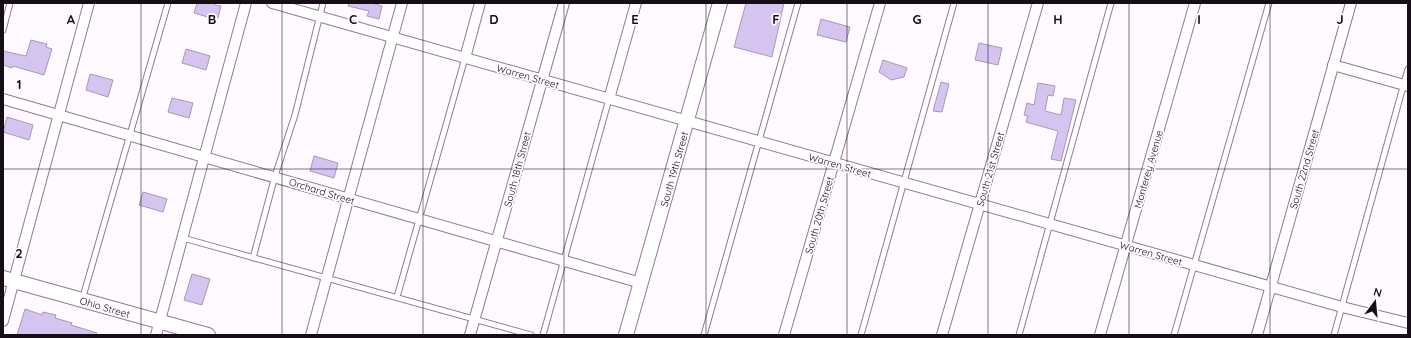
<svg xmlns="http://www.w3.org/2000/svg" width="1411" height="338" font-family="Quicksand,sans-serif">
<rect width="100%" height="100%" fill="#fffaff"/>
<g fill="#d4c4ef" stroke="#a59ab8">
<path d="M 197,3 L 215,3 L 215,5 L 221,6 L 218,18 L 212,16 L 211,18 L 194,13 Z"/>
<path d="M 349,3 L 372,3 L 382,6 L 379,19 L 367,16 L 369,11 L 348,6 Z"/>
<path d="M 746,3 L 784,3 L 772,57 L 734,47 Z"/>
<path d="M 821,19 L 850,27 L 846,42 L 817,35 Z"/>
<path d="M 31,40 L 47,44 L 46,47 L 52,49 L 44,75 L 13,66 L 12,68 L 3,65 L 3,51 L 26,56 Z"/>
<path d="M 979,43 L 1002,48 L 998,65 L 975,60 Z"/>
<path d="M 186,49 L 210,56 L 206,70 L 182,63 Z"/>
<path d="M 883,60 L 907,68 L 904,77 L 891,80 L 879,72 Z"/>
<path d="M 90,74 L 113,80 L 108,97 L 86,90 Z"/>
<path d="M 941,82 L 949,84 L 942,112 L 933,111 Z"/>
<path d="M 1038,83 L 1055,86 L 1053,96 L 1048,95 L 1045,111 L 1061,115 L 1064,98 L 1076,100 L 1061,161 L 1051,159 L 1058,131 L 1026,122 L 1028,116 L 1024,115 L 1027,103 L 1034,105 Z"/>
<path d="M 172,98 L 193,103 L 189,118 L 168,112 Z"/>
<path d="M 7,117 L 33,125 L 29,140 L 3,132 Z"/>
<path d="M 314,156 L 338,163 L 334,178 L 310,171 Z"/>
<path d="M 143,192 L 167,199 L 163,212 L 139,205 Z"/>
<path d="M 192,274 L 210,279 L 202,305 L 184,300 Z"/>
<path d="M 25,309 L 42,315 L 43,312 L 56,315 L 55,318 L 72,323 L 71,325 L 97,333 L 96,335 L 17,335 Z"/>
</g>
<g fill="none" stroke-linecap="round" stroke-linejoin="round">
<defs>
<g id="lane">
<path d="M 3,30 L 10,3"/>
<path d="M 183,238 L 531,335"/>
<path d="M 253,258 L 275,176 L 295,115 L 323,3"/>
<path d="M 397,297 L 465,58"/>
<path d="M 82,300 L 168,3"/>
<path d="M 543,335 L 609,99"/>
<path d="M 704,335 L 798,3"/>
<path d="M 861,335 L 954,3"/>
<path d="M 1019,335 L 1111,3"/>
<path d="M 1174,335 L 1269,3"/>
<path d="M 1334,335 L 1408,69"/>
</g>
<g id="street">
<path d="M 272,3 L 1342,307 L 1408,323"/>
<path d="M 465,58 L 480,3"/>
<path d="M 1333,65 L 1408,86"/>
<path d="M 3,99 L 641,283"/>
<path d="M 609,99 L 636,3"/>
<path d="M 3,321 L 89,3"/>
<path d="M 156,335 L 246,3"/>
<path d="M 311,335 L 402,3"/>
<path d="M 470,335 L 564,3"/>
<path d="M 784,335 L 880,3"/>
<path d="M 942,335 L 1038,3"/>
<path d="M 1100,335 L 1195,3"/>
<path d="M 1257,335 L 1351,3"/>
</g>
<g id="secondary">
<path d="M 3,278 L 208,335"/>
<path d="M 626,335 L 720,3"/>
</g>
</defs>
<use href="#lane" stroke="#917a92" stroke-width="7"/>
<use href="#street" stroke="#917a92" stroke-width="12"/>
<use href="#secondary" stroke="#917a92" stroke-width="16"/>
<use href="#lane" stroke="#fff" stroke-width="5"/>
<use href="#street" stroke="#fff" stroke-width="10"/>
<use href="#secondary" stroke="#fff" stroke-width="14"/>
</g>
<path fill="none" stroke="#160d16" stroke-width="1" stroke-opacity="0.55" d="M 141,3 L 141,335M 282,3 L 282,335M 423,3 L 423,335M 564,3 L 564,335M 706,3 L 706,335M 847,3 L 847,335M 988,3 L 988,335M 1129,3 L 1129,335M 1270,3 L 1270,335M 3,169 L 1408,169"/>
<g text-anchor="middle" stroke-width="3.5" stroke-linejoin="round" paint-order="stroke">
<g font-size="10" fill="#160d16" stroke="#fffaff">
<text transform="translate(528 76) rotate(16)" y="4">Warren Street</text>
<text transform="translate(840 165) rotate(16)" y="4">Warren Street</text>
<text transform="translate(517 169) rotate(-75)" y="4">South 18th Street</text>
<text transform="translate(674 169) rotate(-74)" y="4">South 19th Street</text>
<text transform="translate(990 169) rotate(-74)" y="4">South 21st Street</text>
<text transform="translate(1148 169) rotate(-74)" y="4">Monterey Avenue</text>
<text transform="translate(1304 169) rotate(-74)" y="4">South 22nd Street</text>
<text transform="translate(322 191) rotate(17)" y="4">Orchard Street</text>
<text transform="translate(819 215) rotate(-74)" y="4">South 20th Street</text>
<text transform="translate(1151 253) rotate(16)" y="4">Warren Street</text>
<text transform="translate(105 307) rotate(16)" y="4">Ohio Street</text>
</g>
</g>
<g font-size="13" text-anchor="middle" font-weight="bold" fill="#160d16" stroke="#fffaff" stroke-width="3.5" stroke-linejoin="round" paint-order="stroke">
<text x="71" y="24">A</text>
<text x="212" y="24">B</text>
<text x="353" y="24">C</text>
<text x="494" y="24">D</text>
<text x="635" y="24">E</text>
<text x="776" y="24">F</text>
<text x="917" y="24">G</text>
<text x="1058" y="24">H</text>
<text x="1199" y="24">I</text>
<text x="1340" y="24">J</text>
<text x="19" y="89">1</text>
<text x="19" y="258">2</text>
</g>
<rect width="1411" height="338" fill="none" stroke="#160d16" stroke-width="8"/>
<g transform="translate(1375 302) rotate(16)" stroke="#fffaff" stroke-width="3" paint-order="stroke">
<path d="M0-3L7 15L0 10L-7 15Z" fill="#160d16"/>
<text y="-6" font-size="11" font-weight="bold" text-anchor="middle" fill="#160d16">N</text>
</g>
</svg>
